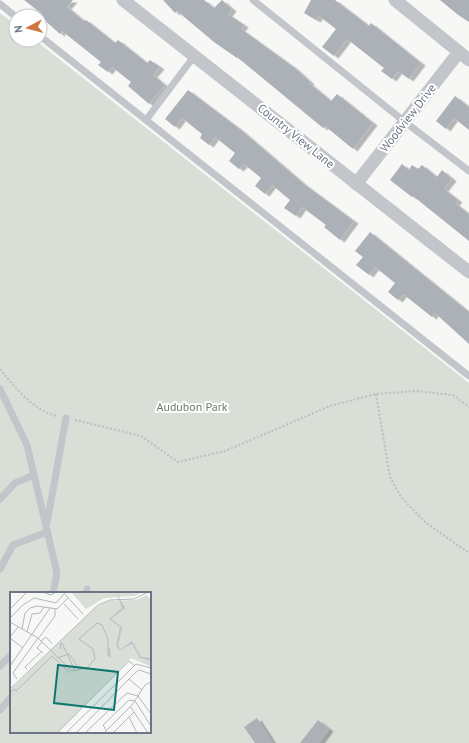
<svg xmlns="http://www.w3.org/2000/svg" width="469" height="743" font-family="'PT Sans',sans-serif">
<defs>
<filter id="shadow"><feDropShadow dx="4.5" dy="2.5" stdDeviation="0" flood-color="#0004"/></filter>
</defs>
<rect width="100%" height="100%" fill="#f7f8f6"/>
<path fill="#d9ded7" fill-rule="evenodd" d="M 0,13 L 16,25 L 16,40 L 35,40 L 469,383 L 469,743 L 0,743 ZM 11,593 L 150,593 L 150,732 L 11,732 Z"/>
<g fill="#acb1b7" filter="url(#shadow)">
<path d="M 24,0 L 73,0 L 67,7 L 84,21 L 86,20 L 115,43 L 118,40 L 147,63 L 150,60 L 160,67 L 153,75 L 165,85 L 149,104 L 128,86 L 131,82 L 112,67 L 108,72 L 98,65 L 101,62 L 62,31 L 60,34 L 40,16 L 42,14 Z"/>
<path d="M 163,0 L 204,0 L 214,8 L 222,0 L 232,9 L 228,14 L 244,25 L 241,29 L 295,68 L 310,82 L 309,83 L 331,101 L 337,94 L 373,123 L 353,149 L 325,126 L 323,128 L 237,57 L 237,58 L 214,42 L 177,11 L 175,13 Z"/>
<path d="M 311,0 L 335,0 L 369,26 L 371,23 L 421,63 L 409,79 L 398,71 L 392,79 L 381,71 L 384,68 L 347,39 L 334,56 L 322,47 L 336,29 L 319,16 L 316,20 L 304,13 Z"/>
<path d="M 440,0 L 469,0 L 469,22 L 457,14 Z"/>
<path d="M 188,90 L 241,130 L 304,184 L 354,221 L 340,240 L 324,227 L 326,225 L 302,207 L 296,216 L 284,208 L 290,200 L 272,185 L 265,194 L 255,186 L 261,178 L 244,164 L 239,169 L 229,161 L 235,153 L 215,137 L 209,145 L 200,138 L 202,134 L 182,118 L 175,127 L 165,119 Z"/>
<path d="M 455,96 L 469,107 L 469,130 L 454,118 L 446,129 L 436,121 Z"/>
<path d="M 402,164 L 409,170 L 412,165 L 418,169 L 422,165 L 437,177 L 442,170 L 452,179 L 444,189 L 458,200 L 455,203 L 469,214 L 469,241 L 413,196 L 412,197 L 390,180 Z"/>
<path d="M 370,232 L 469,312 L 469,344 L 435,313 L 432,317 L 403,294 L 398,300 L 388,292 L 395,283 L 375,267 L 369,275 L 356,265 L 363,257 L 355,251 Z"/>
<path d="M 257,718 L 273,743 L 255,743 L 244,727 Z"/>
<path d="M 318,720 L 329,729 L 319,743 L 300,743 Z"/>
</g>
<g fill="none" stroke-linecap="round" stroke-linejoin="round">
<g stroke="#bcbec0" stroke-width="2" stroke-dasharray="2 2" stroke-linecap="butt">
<path d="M 0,369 C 14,387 34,411 57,416"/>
<path d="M 376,394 L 390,477 L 401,497 L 426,523 L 469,553"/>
<path d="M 75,420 L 141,436 L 178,462 L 225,451 L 330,406 L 376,394 L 416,391 L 453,395 L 469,407"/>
</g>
<g stroke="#c2c5c9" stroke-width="7">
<path d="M 253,0 L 405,122 L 469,171"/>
<path d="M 0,4 L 16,17"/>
<path d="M 40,36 L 469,376"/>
<path d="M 146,120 L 195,55"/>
<path d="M 0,389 L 27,445 L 57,573 L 53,593"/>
<path d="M 0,499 L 15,483 L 34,475"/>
<path d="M 47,523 L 66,418"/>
<path d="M 0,569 L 13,545 L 47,532"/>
<path d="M 86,593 L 87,589"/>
<path d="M 0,666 L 11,655"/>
<path d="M 0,710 L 11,697"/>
</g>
<g stroke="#c2c5c9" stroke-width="13">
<path d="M 123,0 L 469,272"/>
<path d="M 395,0 L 469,60"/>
<path d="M 356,184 L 459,52"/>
</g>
</g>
<g text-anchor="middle" stroke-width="4" stroke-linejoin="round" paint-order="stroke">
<g font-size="12" fill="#6b7583" stroke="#fff">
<text transform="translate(408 118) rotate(-52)" y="4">Woodview Drive</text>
<text transform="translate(296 136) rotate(39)" y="4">Country View Lane</text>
</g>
<g font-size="12" fill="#6a7b69" stroke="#fff">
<text x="192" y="411">Audubon Park</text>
</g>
</g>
<g transform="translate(10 592)">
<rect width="141" height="141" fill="#f7f8f6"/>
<path d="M 61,0 L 132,0 L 125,4 L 94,6 L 76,17 ZM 137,3 L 141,8 L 141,75 L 121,66 L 47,141 L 0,141 L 0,98 L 86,15 L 99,9 L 126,8 Z" fill="#d9ded7"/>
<path d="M 106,0 L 115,16 L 101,27 L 112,35 L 108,54 L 111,57 L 122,49 L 131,65 L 141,66 L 141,69 L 130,66 L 122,52 L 110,58 L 106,54 L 110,35 L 99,27 L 112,16 Z" fill="#bec5cb"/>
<path fill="none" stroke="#b2b8be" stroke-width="1" d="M 32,0 L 41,3 L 46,0M 53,0 L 73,22M 54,12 L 68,27M 0,17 L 17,0M 0,26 L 13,13 L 24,6 L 46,11 L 54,2M 0,30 L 28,46 L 62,79 L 77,76 L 85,67 L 83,57 L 69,47 L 87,31 L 92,33 L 98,47 L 98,63 L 100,65 L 99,56M 12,37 L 15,21 L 20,16 L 27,14 L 47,17 L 58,6M 17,40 L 22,22 L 30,21 L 34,15M 0,45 L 8,35M 0,46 L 13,56M 28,47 L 45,24 L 45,17M 31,49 L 36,45 L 42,52M 32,50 L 27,56 L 33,61M 51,57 L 50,52 L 52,51 L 65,79M 47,66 L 59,62 L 70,78M 0,74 L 40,16M 17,77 L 15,75 L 31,60M 7,87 L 3,81 L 28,46M 119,87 L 132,98M 0,97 L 88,13 L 100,8 L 124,7 L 138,0M 0,101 L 4,97 L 6,99 L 42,64 L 60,81M 120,114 L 138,141M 119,125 L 127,141M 96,138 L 93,133 L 119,108 L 125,109 L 141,134M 47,141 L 119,69 L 124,73M 56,141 L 126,72 L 141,76M 66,141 L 125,81 L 129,78 L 141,82M 75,141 L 117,101 L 128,104 L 141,122M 94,141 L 122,113 L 135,93 L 141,90M 103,141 L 124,120"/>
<path fill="#0f766e" fill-opacity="0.15" stroke="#0f766e" stroke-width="2" d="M 48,73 L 108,80 L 104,118 L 44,111 Z"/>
<rect width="141" height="141" fill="none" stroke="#6b7583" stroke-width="2"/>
</g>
<g transform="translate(28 28) rotate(263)"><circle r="19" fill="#ffffff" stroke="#c4c8cd"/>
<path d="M0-3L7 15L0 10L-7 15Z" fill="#ce743f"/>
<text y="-6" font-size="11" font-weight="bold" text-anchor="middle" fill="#6b7583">N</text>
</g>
</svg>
